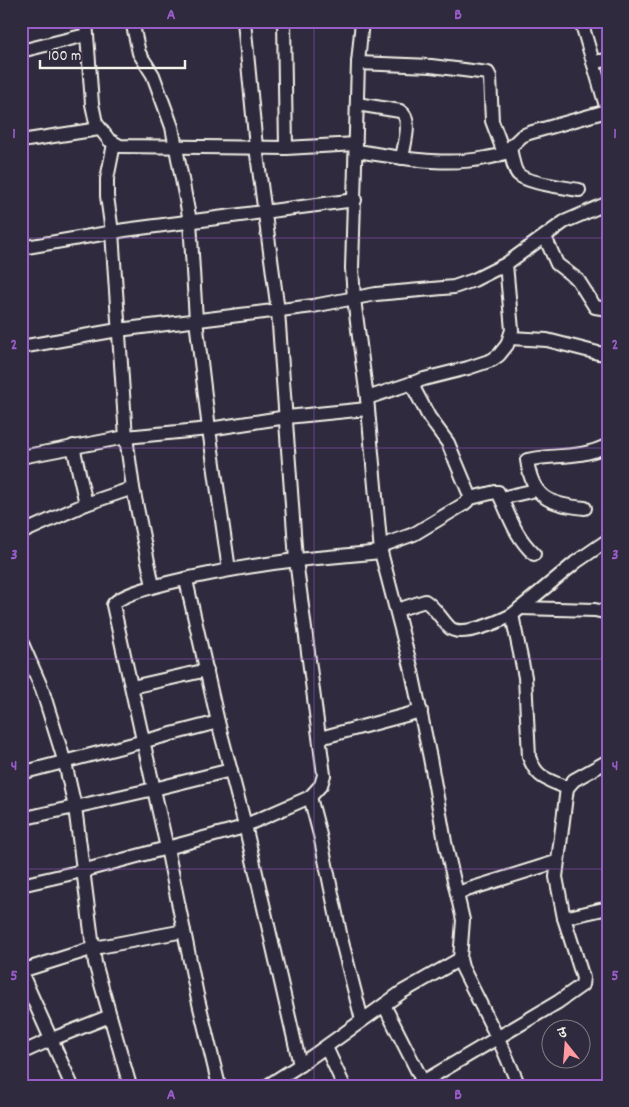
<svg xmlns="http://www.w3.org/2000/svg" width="629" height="1107" font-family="Dekko,'Playpen Sans Deva',sans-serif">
<rect width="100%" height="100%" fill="#2f2a3d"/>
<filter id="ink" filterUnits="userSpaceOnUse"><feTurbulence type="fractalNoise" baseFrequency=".02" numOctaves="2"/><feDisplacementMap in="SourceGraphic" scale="10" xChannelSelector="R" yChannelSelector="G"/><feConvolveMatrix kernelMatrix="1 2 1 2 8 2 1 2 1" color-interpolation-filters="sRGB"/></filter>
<g filter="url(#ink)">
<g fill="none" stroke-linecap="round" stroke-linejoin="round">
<defs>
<g id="minor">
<path d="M 86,21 L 92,104 L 96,123 L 109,140 L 120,146 L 286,148 L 356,144"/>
<path d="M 132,21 L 139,53 L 153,75 L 172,127 L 190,221 L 196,320 L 209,429 L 229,570"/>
<path d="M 284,21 L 286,148"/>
<path d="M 362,21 L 358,63 L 352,268 L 354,299 L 367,398 L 381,552 L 411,667 L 430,758 L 445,842 L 463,920 L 460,959 L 462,967 L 503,1049 L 519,1086"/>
<path d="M 581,21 L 608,113"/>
<path d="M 21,51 L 86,35"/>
<path d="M 593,62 L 608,60"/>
<path d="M 357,104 L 400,111 C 413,118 404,145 402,158"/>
<path d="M 21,141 L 99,129"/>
<path d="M 114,144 L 107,179 L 107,196 L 112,232 L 126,437 L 133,488 L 153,586"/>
<path d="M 510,148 C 512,155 513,169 518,174 C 526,183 567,188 579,190"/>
<path d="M 356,151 C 399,157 442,167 486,158 C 492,157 498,156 504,153 L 492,121 L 490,77 L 488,73 L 431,66 L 358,63"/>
<path d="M 504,153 L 522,136 L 529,133 L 607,111"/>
<path d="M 545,237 L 557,264 L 578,280 L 595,307 L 608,309"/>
<path d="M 21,248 L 125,230 L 355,200"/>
<path d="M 510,338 L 547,340 L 598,353 L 608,354"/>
<path d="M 21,347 L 118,330 L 313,306 L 376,294 L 454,287 L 474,280 L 506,264 L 564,222 L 608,203"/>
<path d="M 367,398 L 424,379 L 468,368 L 492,360 L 499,355 L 507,345 L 512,330 L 506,264"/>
<path d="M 21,457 L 126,437 L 209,429 L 287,417 L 367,409"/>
<path d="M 471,498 L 495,492 L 498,492 C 510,516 514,535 534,554"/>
<path d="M 501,498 L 536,490"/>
<path d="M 86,504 L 133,488"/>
<path d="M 585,508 C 550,505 532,498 527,460 C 554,454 582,459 608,445"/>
<path d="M 21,533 L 86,504 L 73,446"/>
<path d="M 381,546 L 414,534 L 464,504 L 471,498 L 448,443 L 429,417 L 411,383"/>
<path d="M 186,580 L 218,722 L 245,825 L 300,1065"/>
<path d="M 520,608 L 595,610 L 608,613"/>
<path d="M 397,610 L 425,601 C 435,607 441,619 449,627 C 460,639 500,621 512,615 L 525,677 L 529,757 C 537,779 547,779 567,788"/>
<path d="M 512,615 L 576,562 L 608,540"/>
<path d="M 21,641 L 42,689 L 65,763 L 75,807 L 95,963 L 130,1086"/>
<path d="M 132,687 L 207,670"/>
<path d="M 320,738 L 421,711"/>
<path d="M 21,773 L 218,722"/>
<path d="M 310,797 L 320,835 L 341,938 L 362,1020"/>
<path d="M 21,819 L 154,789 L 231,770"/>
<path d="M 21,885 L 82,871 L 237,829 L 310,797 L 321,785 L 324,775 L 296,560 L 278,311 L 256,147 L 244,21"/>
<path d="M 457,893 L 556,862"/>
<path d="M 564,918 L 608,908"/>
<path d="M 21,971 L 94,948 L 184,931"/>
<path d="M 21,972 L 72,1086"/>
<path d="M 384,1005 L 425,1086"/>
<path d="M 326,1047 L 344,1086"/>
<path d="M 21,1053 L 52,1039 L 110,1016"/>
<path d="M 219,1086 L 197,995 L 167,848 L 113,605 C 123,585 270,563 297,560 C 325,557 353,555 381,552"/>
<path d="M 267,1086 L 300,1065 L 402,992 L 460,959"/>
<path d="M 416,1086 L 558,1002 L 582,985 L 583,978 L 564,918 L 556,877 L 567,788 L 574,780 L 608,761"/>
</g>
</defs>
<use href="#minor" stroke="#f4f1e8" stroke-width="16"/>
<use href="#minor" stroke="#2f2a3d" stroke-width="12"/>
</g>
</g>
<path fill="none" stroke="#995dc9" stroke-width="1" stroke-opacity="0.55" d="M 314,21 L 314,1086M 21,238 L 608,238M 21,448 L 608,448M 21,659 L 608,659M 21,869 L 608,869"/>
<rect width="629" height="1107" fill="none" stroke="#2f2a3d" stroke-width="55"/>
<g transform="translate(566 1044) rotate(343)"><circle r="24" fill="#2f2a3d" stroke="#7e7a81"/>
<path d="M0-4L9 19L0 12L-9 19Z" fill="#ff9aa2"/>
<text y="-8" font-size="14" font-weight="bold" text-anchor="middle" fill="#f4f1e8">उ</text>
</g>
<path d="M40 60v8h145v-8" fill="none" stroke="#f4f1e8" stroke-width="2.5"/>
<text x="48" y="60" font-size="15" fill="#f4f1e8" stroke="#2f2a3d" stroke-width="4" paint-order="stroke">100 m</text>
<rect x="28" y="28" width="574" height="1052" fill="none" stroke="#995dc9" stroke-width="2"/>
<g font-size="16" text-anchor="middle" font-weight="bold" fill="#995dc9">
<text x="171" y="19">A</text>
<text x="458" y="19">B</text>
<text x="14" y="138">1</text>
<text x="615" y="138">1</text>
<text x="14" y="349">2</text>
<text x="615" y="349">2</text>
<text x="14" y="559">3</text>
<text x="615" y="559">3</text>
<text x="14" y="770">4</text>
<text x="615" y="770">4</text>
<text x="14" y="980">5</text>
<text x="615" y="980">5</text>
<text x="171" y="1099">A</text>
<text x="458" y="1099">B</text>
</g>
</svg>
